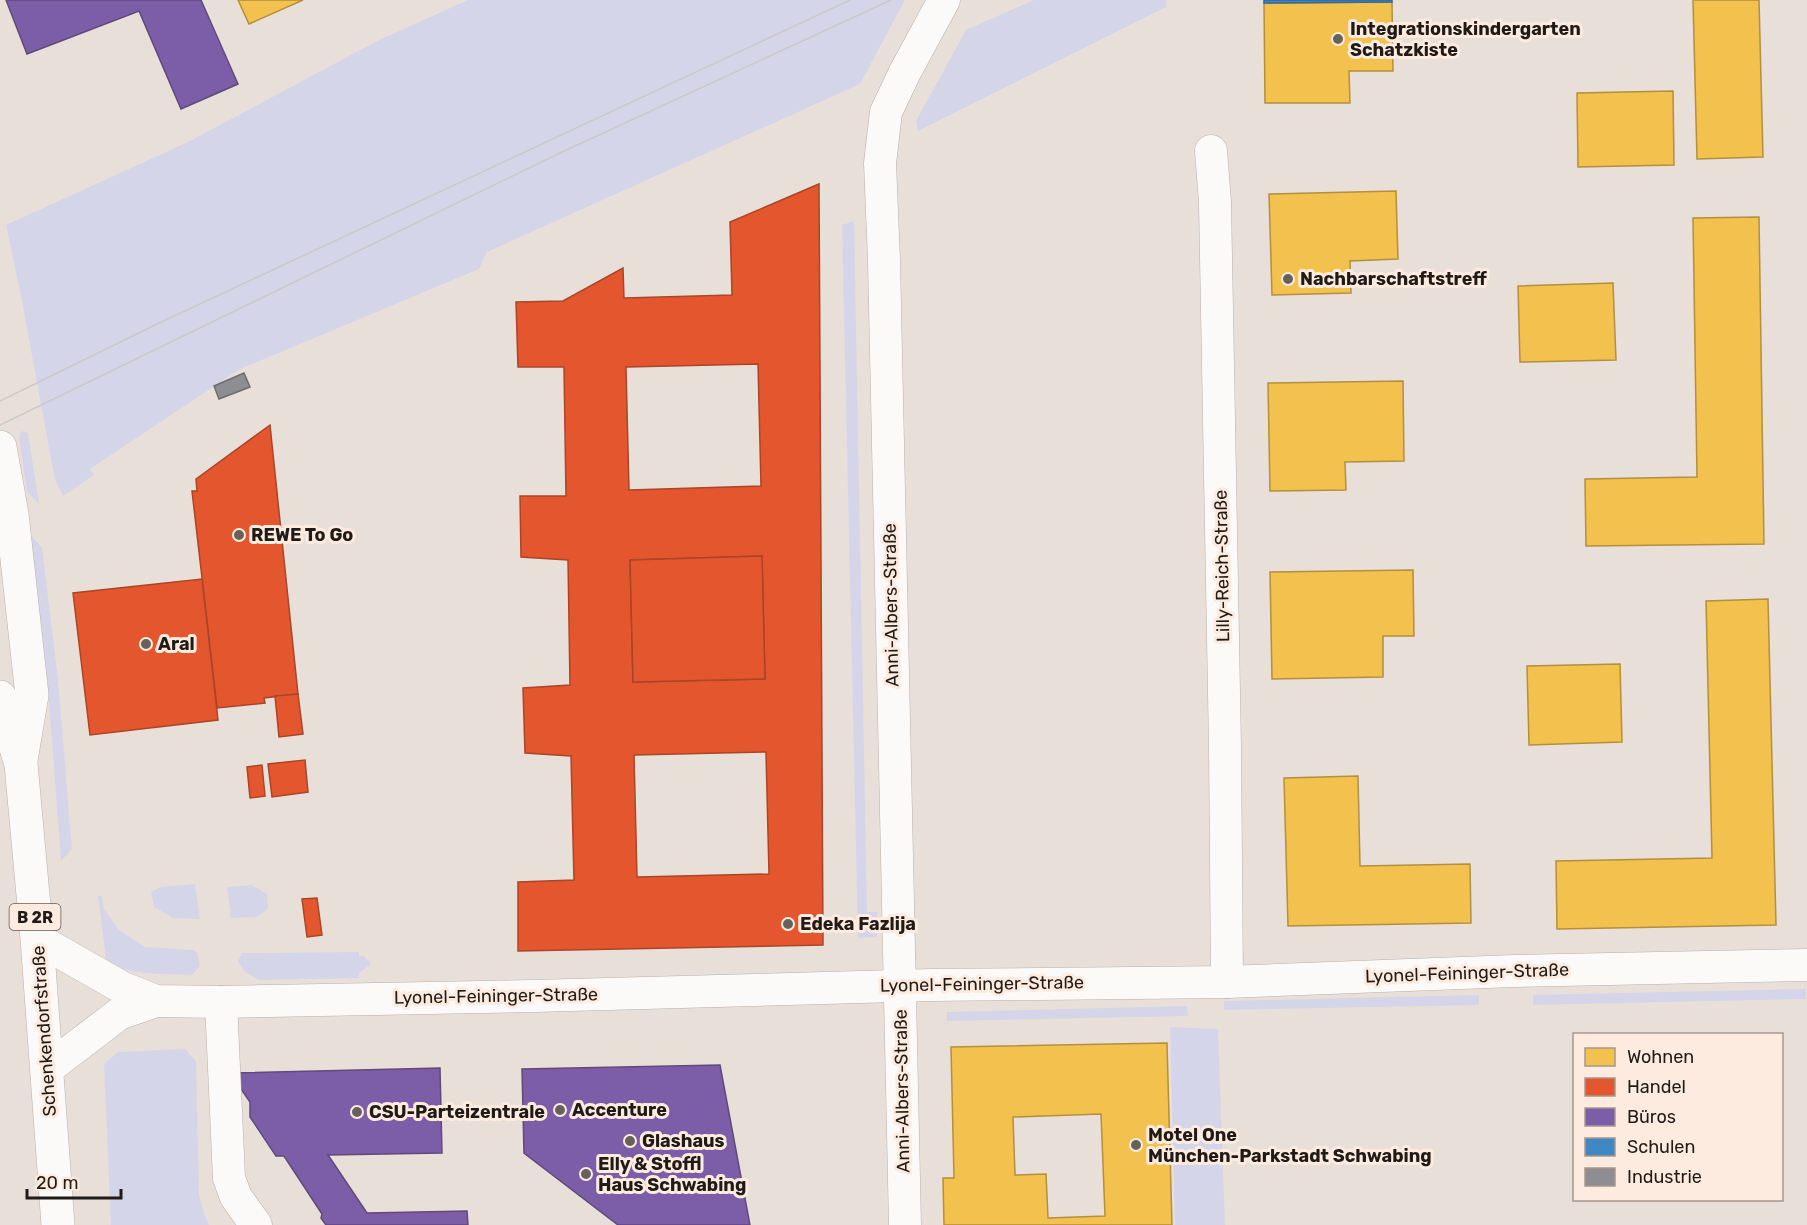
<svg xmlns="http://www.w3.org/2000/svg" width="1807" height="1225" font-family="Rubik,sans-serif">
<rect width="100%" height="100%" fill="#e9dfd9"/>
<g fill="#d5d5ea">
<path d="M 468,0 L 905,0 L 860,84 L 487,252 L 479,269 L 240,369 L 90,469 L 94,475 L 63,496 L 55,480 L 20,291 L 6,225 L 188,142 L 379,40 Z"/>
<path d="M 1034,0 L 1166,0 L 1166,7 L 918,131 L 916,121 L 966,30 Z"/>
<path d="M 854,221 L 867,912 L 877,912 L 877,937 L 858,938 L 842,225 Z"/>
<path d="M 21,431 L 28,433 L 39,504 L 27,491 L 19,437 Z"/>
<path d="M 31,536 L 42,547 L 58,680 L 72,849 L 61,861 L 48,687 Z"/>
<path d="M 195,884 L 200,919 L 173,918 L 154,907 L 151,892 L 161,887 Z"/>
<path d="M 252,885 L 267,894 L 268,909 L 257,917 L 231,918 L 227,887 Z"/>
<path d="M 98,896 L 102,896 L 104,909 L 119,930 L 145,947 L 194,950 L 198,954 L 200,966 L 192,975 C 168,973 124,977 106,959 Z"/>
<path d="M 359,952 L 359,956 L 364,956 L 371,964 L 359,973 L 359,978 L 259,980 L 245,972 L 238,961 L 242,953 Z"/>
<path d="M 1806,989 L 1806,999 L 1533,1005 L 1533,995 Z"/>
<path d="M 1479,995 L 1479,1005 L 1224,1010 L 1224,1001 Z"/>
<path d="M 1187,1006 L 1188,1016 L 947,1021 L 947,1012 Z"/>
<path d="M 1170,1027 L 1218,1029 L 1225,1225 L 1175,1225 Z"/>
<path d="M 185,1049 L 196,1061 L 199,1194 L 204,1214 L 209,1225 L 111,1225 L 104,1064 L 118,1052 Z"/>
</g>
<g fill="#f2c14e" stroke="#b38f3e" stroke-width="1.5" fill-rule="evenodd">
<path d="M 238,0 L 303,0 L 249,24 Z"/>
<path d="M 1693,0 L 1759,0 L 1763,157 L 1697,159 Z"/>
<path d="M 1392,2 L 1393,71 L 1349,71 L 1350,103 L 1265,103 L 1264,3 Z"/>
<path d="M 1673,91 L 1674,165 L 1578,167 L 1577,93 Z"/>
<path d="M 1396,191 L 1398,259 L 1350,261 L 1351,293 L 1272,295 L 1269,194 Z"/>
<path d="M 1759,217 L 1764,544 L 1586,546 L 1585,479 L 1697,477 L 1693,218 Z"/>
<path d="M 1613,283 L 1616,360 L 1520,362 L 1518,286 Z"/>
<path d="M 1403,381 L 1404,461 L 1345,462 L 1346,490 L 1270,491 L 1268,383 Z"/>
<path d="M 1413,570 L 1414,636 L 1383,636 L 1383,677 L 1272,679 L 1270,572 Z"/>
<path d="M 1768,599 L 1776,925 L 1557,929 L 1556,861 L 1712,858 L 1706,601 Z"/>
<path d="M 1620,664 L 1622,742 L 1529,745 L 1527,666 Z"/>
<path d="M 1358,776 L 1360,866 L 1470,864 L 1471,923 L 1288,926 L 1284,778 Z"/>
<path d="M 1167,1043 L 1172,1225 L 944,1225 L 943,1178 L 954,1178 L 951,1047 ZM 1101,1114 L 1105,1216 L 1048,1218 L 1046,1174 L 1015,1175 L 1013,1117 Z"/>
</g>
<g fill="#e4572e" stroke="#aa4527" stroke-width="1.5" fill-rule="evenodd">
<path d="M 819,184 L 823,945 L 518,951 L 518,882 L 574,880 L 571,756 L 525,753 L 523,688 L 570,685 L 568,560 L 521,557 L 520,496 L 566,496 L 564,367 L 518,367 L 516,302 L 563,301 L 623,268 L 624,298 L 732,295 L 730,222 ZM 758,364 L 761,486 L 629,490 L 626,367 ZM 762,556 L 765,679 L 633,682 L 630,560 ZM 766,752 L 769,874 L 637,877 L 634,755 Z"/>
<path d="M 270,425 L 298,694 L 264,698 L 265,703 L 217,708 L 192,491 L 197,491 L 196,479 Z"/>
<path d="M 762,556 L 765,679 L 633,682 L 630,560 Z"/>
<path d="M 202,579 L 218,720 L 90,735 L 73,593 Z"/>
<path d="M 298,694 L 303,734 L 279,737 L 275,696 Z"/>
<path d="M 305,760 L 308,792 L 272,797 L 268,764 Z"/>
<path d="M 262,765 L 265,796 L 250,798 L 247,767 Z"/>
<path d="M 317,898 L 322,935 L 307,937 L 302,899 Z"/>
</g>
<g fill="#7b5ea7" stroke="#604a7c" stroke-width="1.5">
<path d="M 6,0 L 201,0 L 238,84 L 181,109 L 139,11 L 27,54 Z"/>
<path d="M 720,1065 L 750,1225 L 618,1225 L 524,1153 L 522,1069 Z"/>
<path d="M 440,1068 L 442,1153 L 328,1155 L 367,1213 L 467,1211 L 468,1225 L 326,1225 L 321,1218 L 322,1214 L 284,1156 L 276,1156 L 250,1117 L 250,1102 L 230,1073 Z"/>
</g>
<path fill="#3f88c5" stroke="#366791" stroke-width="1.5" d="M 1264,0 L 1392,0 L 1392,2 L 1264,3 Z"/>
<path fill="#8d8d92" stroke="#6d6b6d" stroke-width="1.5" d="M 244,373 L 250,387 L 219,399 L 214,386 Z"/>
<g fill="none" stroke-linecap="round" stroke-linejoin="round">
<defs>
<g id="street">
<path d="M 1211,151 L 1215,202 L 1225,747 L 1227,982"/>
<path d="M 37,939 L 123,988 L 156,1001 L 221,1002 L 534,996 L 932,985 L 1227,982 L 1514,971 L 1807,965"/>
<path d="M 221,1002 L 229,1178 L 236,1197 L 256,1225"/>
<path d="M 47,1069 L 119,1014 L 156,1001"/>
<path d="M 905,1225 L 884,260 L 880,163 L 886,112 L 905,72 L 944,0"/>
</g>
<g id="highway">
<path d="M 0,447 L 12,514 L 32,695 L 21,760"/>
<path d="M 0,697 L 21,764 L 37,939 L 58,1225"/>
</g>
</defs>
<use href="#street" stroke="#b8b0ab" stroke-width="33"/>
<use href="#highway" stroke="#b8b0ab" stroke-width="34"/>
<use href="#street" stroke="#fcfaf9" stroke-width="32"/>
<use href="#highway" stroke="#fcfaf9" stroke-width="33"/>
<g stroke="#cbc9c7" stroke-width="1.5">
<path d="M 0,401 L 157,324 L 850,0"/>
<path d="M 0,425 L 560,153 L 891,0"/>
</g>
</g>
<g fill="#67605b" stroke="#feebdf" stroke-width="2">
<circle cx="1338" cy="39" r="6"/>
<circle cx="1288" cy="279" r="6"/>
<circle cx="239" cy="535" r="6"/>
<circle cx="146" cy="644" r="6"/>
<circle cx="788" cy="924" r="6"/>
<circle cx="560" cy="1110" r="6"/>
<circle cx="357" cy="1112" r="6"/>
<circle cx="630" cy="1141" r="6"/>
<circle cx="1136" cy="1145" r="6"/>
<circle cx="586" cy="1174" r="6"/>
</g>
<g text-anchor="middle" stroke-width="6" stroke-linejoin="round" paint-order="stroke">
<rect fill="#feebdf" stroke="#635953" stroke-width="1.5" x="9.5" y="904" width="51" height="26" rx="4.5"/>
<g font-size="16" font-weight="bold" fill="#211b17">
<text x="35" y="923">B 2R</text>
</g>
<g font-size="18" font-weight="bold" fill="#211b17" stroke="#feebdf" text-anchor="start">
<text x="1350" y="35">Integrationskindergarten<tspan x="1350" dy="21">Schatzkiste</tspan></text>
<text x="1300" y="285">Nachbarschaftstreff</text>
<text x="251" y="541">REWE To Go</text>
<text x="158" y="650">Aral</text>
<text x="800" y="930">Edeka Fazlija</text>
<text x="572" y="1116">Accenture</text>
<text x="369" y="1118">CSU-Parteizentrale</text>
<text x="1148" y="1141">Motel One<tspan x="1148" dy="21">München-Parkstadt Schwabing</tspan></text>
<text x="642" y="1147">Glashaus</text>
<text x="598" y="1170">Elly &amp; Stoffl<tspan x="598" dy="21">Haus Schwabing</tspan></text>
</g>
<g font-size="18" fill="#211b17" stroke="#feebdf">
<text transform="translate(1222 566) rotate(-91)" y="6">Lilly-Reich-Straße</text>
<text transform="translate(891 605) rotate(-91)" y="6">Anni-Albers-Straße</text>
<text transform="translate(1467 973) rotate(-2)" y="6">Lyonel-Feininger-Straße</text>
<text transform="translate(982 984) rotate(-1)" y="6">Lyonel-Feininger-Straße</text>
<text transform="translate(496 996) rotate(-1)" y="6">Lyonel-Feininger-Straße</text>
<text transform="translate(44 1031) rotate(-94)" y="6">Schenkendorfstraße</text>
<text transform="translate(902 1091) rotate(-91)" y="6">Anni-Albers-Straße</text>
</g>
</g>
<rect x="1573" y="1033" width="210" height="168" fill="#feebdf" stroke="#a6988f" stroke-width="1.5"/>
<rect x="1585" y="1048" width="30" height="18" fill="#f2c14e" stroke="#a6988f" stroke-width="1.5"/>
<text x="1627" y="1063" font-size="18" fill="#211b17">Wohnen</text>
<rect x="1585" y="1078" width="30" height="18" fill="#e4572e" stroke="#a6988f" stroke-width="1.5"/>
<text x="1627" y="1093" font-size="18" fill="#211b17">Handel</text>
<rect x="1585" y="1108" width="30" height="18" fill="#7b5ea7" stroke="#a6988f" stroke-width="1.5"/>
<text x="1627" y="1123" font-size="18" fill="#211b17">Büros</text>
<rect x="1585" y="1138" width="30" height="18" fill="#3f88c5" stroke="#a6988f" stroke-width="1.5"/>
<text x="1627" y="1153" font-size="18" fill="#211b17">Schulen</text>
<rect x="1585" y="1168" width="30" height="18" fill="#8d8d92" stroke="#a6988f" stroke-width="1.5"/>
<text x="1627" y="1183" font-size="18" fill="#211b17">Industrie</text>
<path d="M27 1189v9h94v-9" fill="none" stroke="#211b17" stroke-width="3"/>
<text x="36" y="1189" font-size="18" fill="#211b17" stroke="#feebdf" stroke-width="4.5" paint-order="stroke">20 m</text>
</svg>
